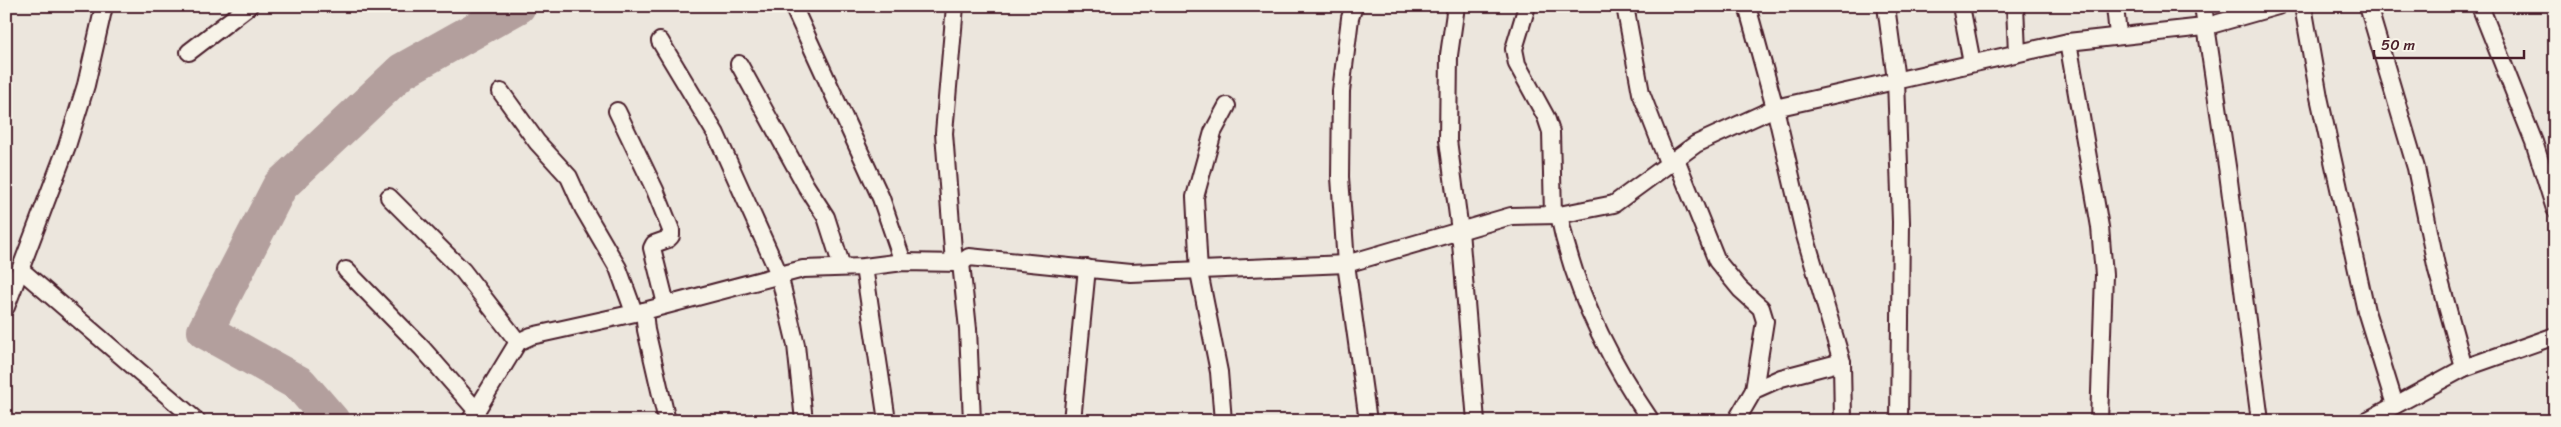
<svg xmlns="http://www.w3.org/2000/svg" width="2561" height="427" font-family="Sriracha,sans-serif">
<rect width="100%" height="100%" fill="#ece6dd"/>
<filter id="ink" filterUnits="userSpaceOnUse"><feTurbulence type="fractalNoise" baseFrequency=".02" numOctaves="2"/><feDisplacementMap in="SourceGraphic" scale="10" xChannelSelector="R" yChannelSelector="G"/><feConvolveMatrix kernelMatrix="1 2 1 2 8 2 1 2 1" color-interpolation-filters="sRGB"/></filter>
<g filter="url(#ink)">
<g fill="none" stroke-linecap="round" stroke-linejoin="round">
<path stroke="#b39f9d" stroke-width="36" d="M 332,421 L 300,384 L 205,331 L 280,186 L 402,71 L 518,6"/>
<defs>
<g id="minor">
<path d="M 793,6 L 881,198 L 903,262"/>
<path d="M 1354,6 L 1350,18 L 1341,91 L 1340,177 L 1346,264 L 1368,421"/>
<path d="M 1456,6 L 1449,55 L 1448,140 L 1460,231 L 1476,421"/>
<path d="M 1527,6 L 1514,49 L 1517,64 L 1546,117 L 1551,132 L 1553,215"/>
<path d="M 1625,6 L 1641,93 L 1669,165"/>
<path d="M 1747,6 L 1775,108 L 1804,232 L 1842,362 L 1843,421"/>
<path d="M 1886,6 L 1896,80 L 1901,222 L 1899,421"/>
<path d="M 1961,6 L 1972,63"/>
<path d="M 2015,6 L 2017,53"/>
<path d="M 2115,6 L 2118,35"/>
<path d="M 2203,6 L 2228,173 L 2260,421"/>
<path d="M 2303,6 L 2319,97 L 2366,311 L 2395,405"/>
<path d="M 2368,6 L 2416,168 L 2437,270 L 2464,368"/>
<path d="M 2480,6 L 2534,142 L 2555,209"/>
<path d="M 660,41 L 716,134 L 779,274 L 796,345 L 804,421"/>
<path d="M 2068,42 L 2100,227 L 2104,275 L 2099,421"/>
<path d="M 189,52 L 249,6"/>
<path d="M 739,64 L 806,186 L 826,217 L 842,267"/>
<path d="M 501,92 L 537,142 L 569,177 L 583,208 L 618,268 L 634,312"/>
<path d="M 617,111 L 655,190 L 671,230 L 671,236 L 668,239 L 654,244 L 652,248 L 666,304"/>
<path d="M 1676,159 L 1717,261 L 1740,289 L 1761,308 L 1765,321 L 1754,390"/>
<path d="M 389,197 L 463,271 L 518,342"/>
<path d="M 1559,215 C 1574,290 1608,358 1651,421"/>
<path d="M 954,263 L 944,133 L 955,6"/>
<path d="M 961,263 L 968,329 L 972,421"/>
<path d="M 864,267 L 887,421"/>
<path d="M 21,270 L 197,421"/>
<path d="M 346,270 L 422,348 L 477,411"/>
<path d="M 6,307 L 67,146 L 86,85 L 104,6"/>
<path d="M 470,421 L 518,342 L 531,336 L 644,311"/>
<path d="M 667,421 L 646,330 L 644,311 L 803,269 L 864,267 L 903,262 L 961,263 L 969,257 L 1130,273 L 1346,264 L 1511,216 L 1559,215 L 1614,204 L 1696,144 L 1775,108 L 2068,42 L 2204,27 L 2278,6"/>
<path d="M 1072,421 L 1087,268"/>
<path d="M 1223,421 L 1219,372 L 1199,272 L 1195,197 L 1213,132 L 1227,106"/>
<path d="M 1736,421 L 1754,390 L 1781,378 L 1842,362"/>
<path d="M 2366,421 L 2464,368 L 2555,336"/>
</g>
</defs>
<use href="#minor" stroke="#4a1f2b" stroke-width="20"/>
<use href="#minor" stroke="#f7f3e8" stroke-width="16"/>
</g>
</g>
<rect width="2561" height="427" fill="none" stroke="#f7f3e8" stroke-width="25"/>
<rect x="12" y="12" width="2536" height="402" fill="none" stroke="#4a1f2b" stroke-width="2" filter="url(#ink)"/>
<path d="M2374 50v8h150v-8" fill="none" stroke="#4a1f2b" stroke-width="2.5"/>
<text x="2381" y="50" font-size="15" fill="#4a1f2b" stroke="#f7f3e8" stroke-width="4" paint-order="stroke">50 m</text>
</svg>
